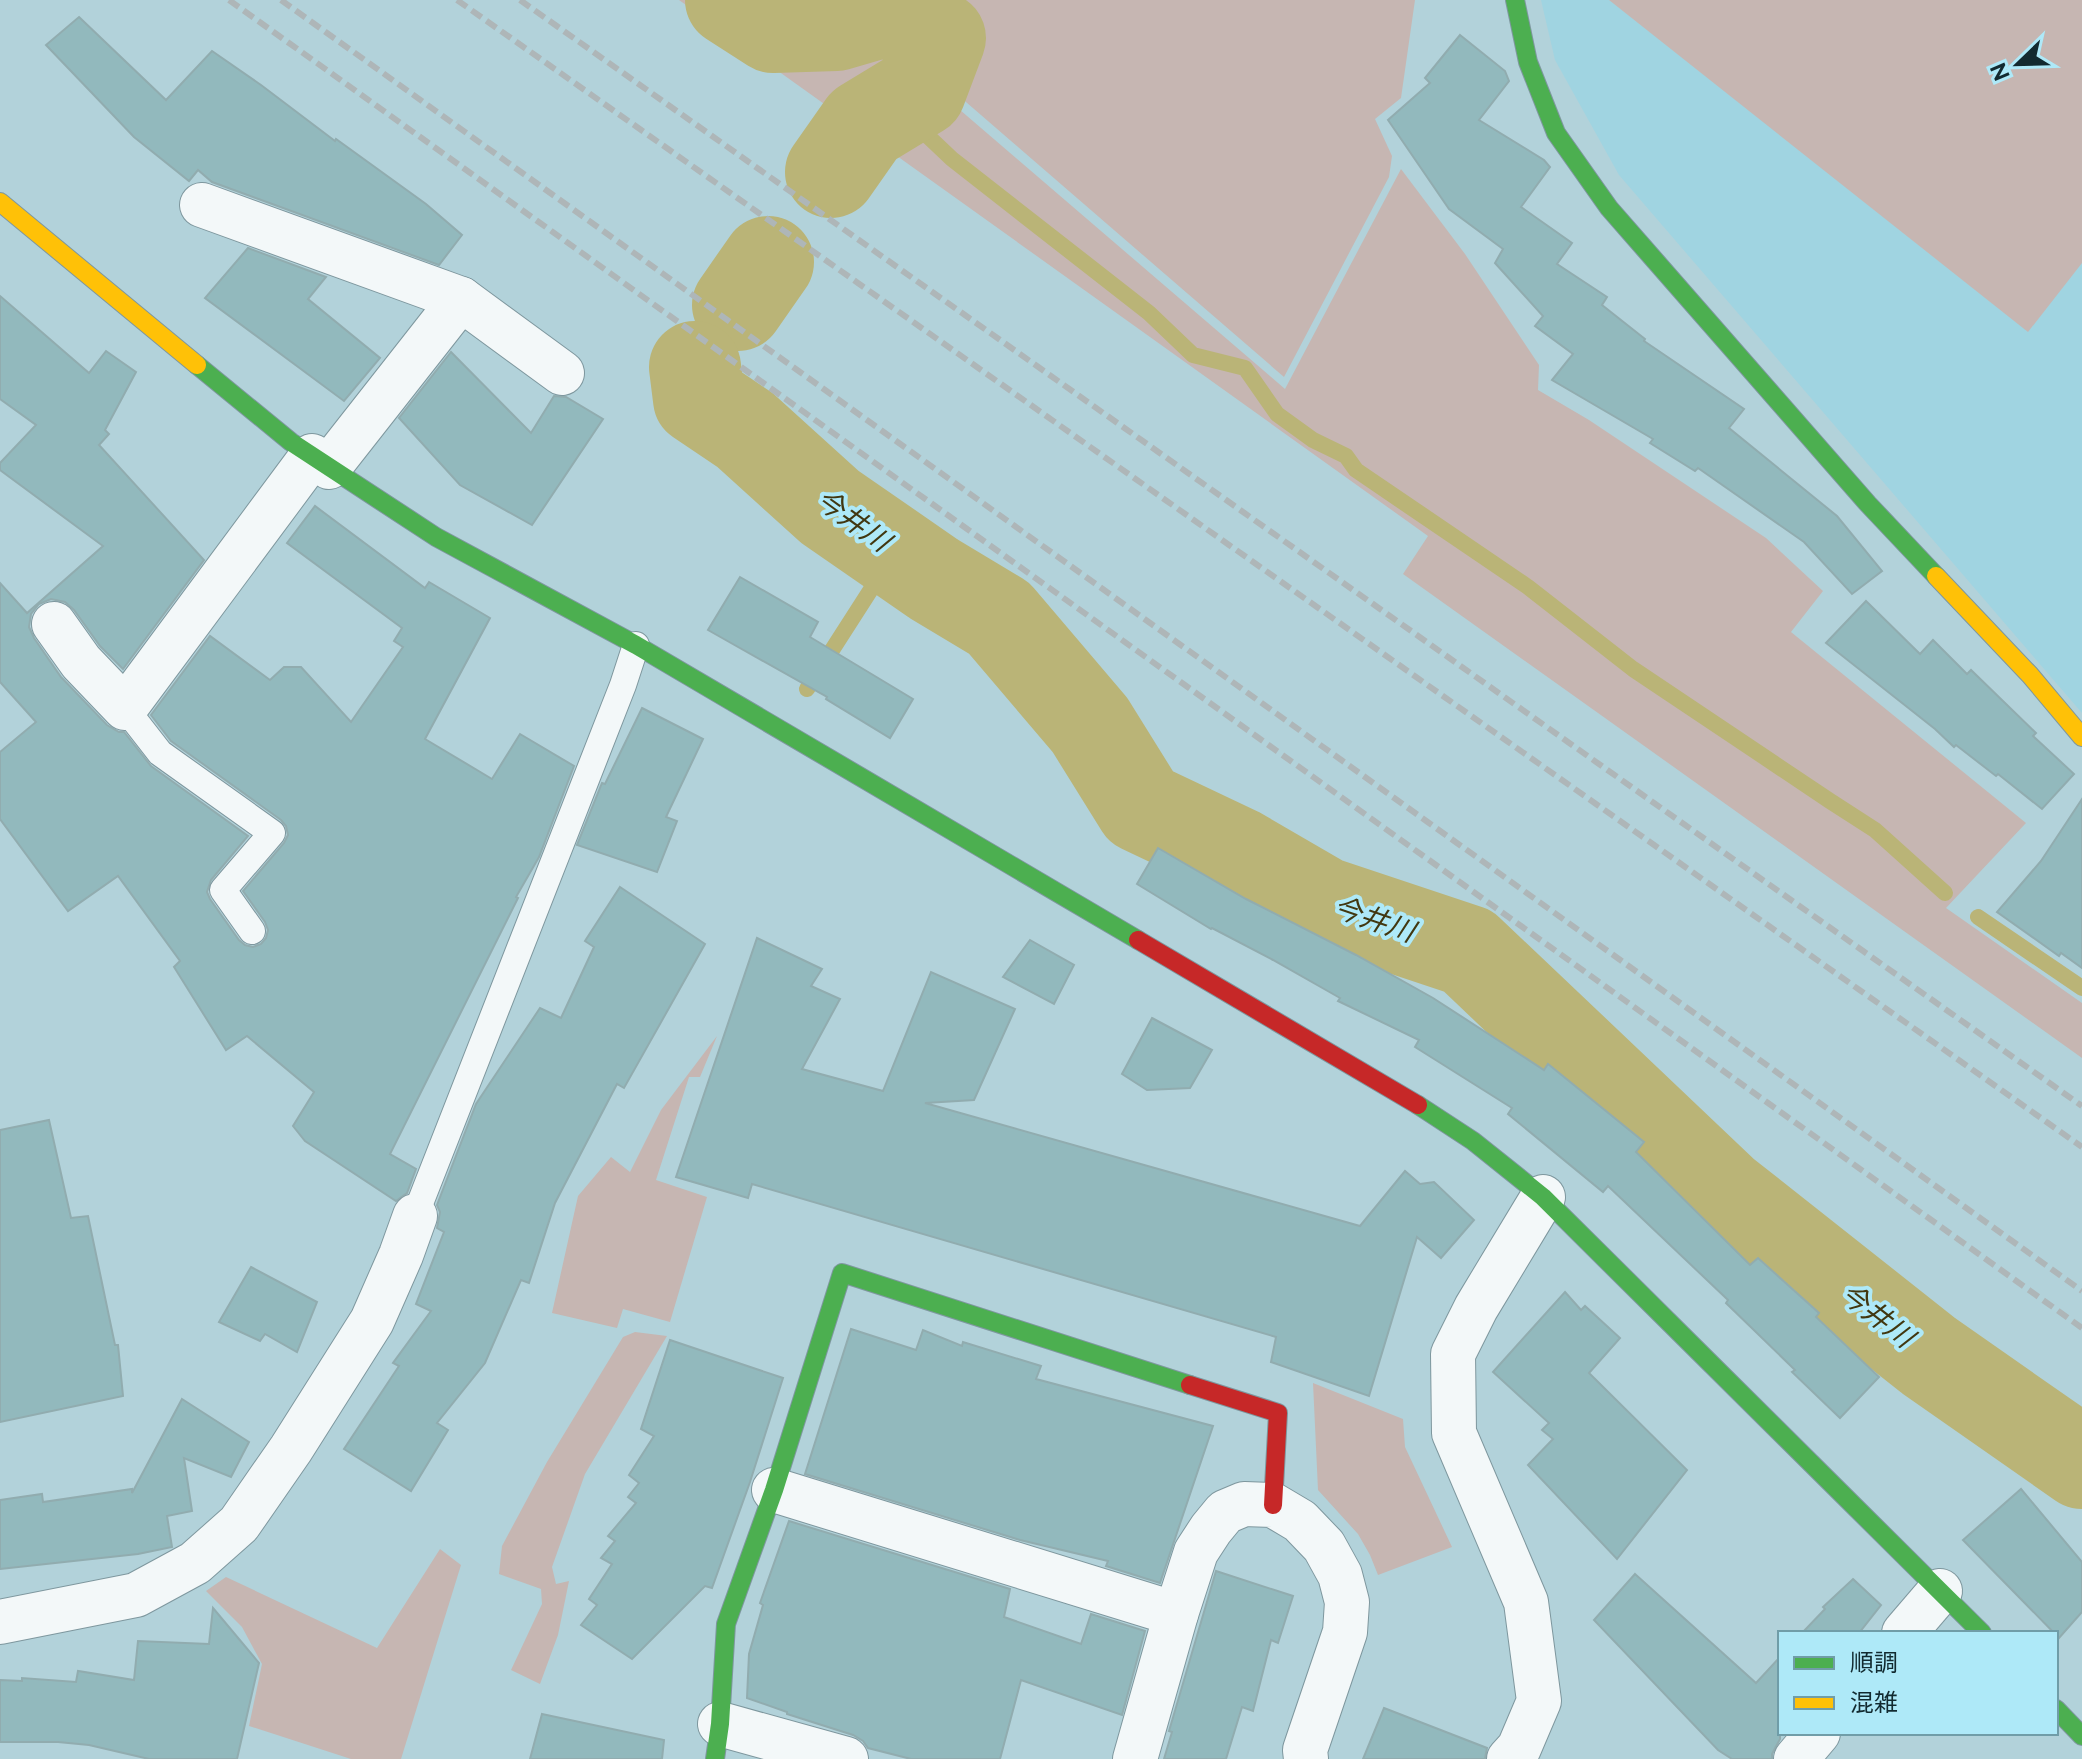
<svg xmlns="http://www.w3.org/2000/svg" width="2082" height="1759" font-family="Raleway,'Noto Sans JP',sans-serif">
<rect width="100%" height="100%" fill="#b2d2da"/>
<path fill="#a0d4e1" d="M 1541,0 L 2082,0 L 2082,713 L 1619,175 L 1555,60 Z"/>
<g fill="#c6b6b2">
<path d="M 679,0 L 832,0 L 1285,389 L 1401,169 L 1465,254 L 1539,365 L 1538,390 L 1589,420 L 1766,538 L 1823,591 L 1791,632 L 2026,823 L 1946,908 L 2082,1003 L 2082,1058 L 1403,574 L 1428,536 Z"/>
<path d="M 848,0 L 1415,0 L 1401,98 L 1375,119 L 1392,156 L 1389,177 L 1284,377 Z"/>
<path d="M 1609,0 L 2082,0 L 2082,263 L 2028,332 Z"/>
<path d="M 717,1036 L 700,1077 L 689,1077 L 656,1180 L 707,1197 L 670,1322 L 623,1309 L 617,1328 L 552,1313 L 578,1196 L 611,1157 L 630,1172 L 661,1110 Z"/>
<path d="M 635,1332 L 667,1336 L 585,1474 L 552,1567 L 556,1584 L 569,1581 L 558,1635 L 540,1684 L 511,1670 L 542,1604 L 541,1589 L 499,1574 L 502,1546 L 547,1462 L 623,1337 Z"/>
<path d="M 1313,1383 L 1403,1419 L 1405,1447 L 1452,1547 L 1378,1575 L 1370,1555 L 1358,1534 L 1318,1490 Z"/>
<path d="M 440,1549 L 461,1565 L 401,1759 L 351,1759 L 249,1726 L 262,1664 L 242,1627 L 206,1591 L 226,1577 L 377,1648 Z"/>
</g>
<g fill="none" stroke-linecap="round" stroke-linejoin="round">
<g stroke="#bab477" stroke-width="16">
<path d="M 896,106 L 952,159 L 1149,313 L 1193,355 L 1245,368 L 1277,414 L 1313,440 L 1346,456 L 1356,470 L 1528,587 L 1633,669 L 1830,801 L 1875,830 L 1945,893"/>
<path d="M 807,689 L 895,552"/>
<path d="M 1978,917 L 2082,988"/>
</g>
<g stroke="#bab477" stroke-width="92">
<path d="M 731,0 L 773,27 L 836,25 L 891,9 L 940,38 L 920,91 L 864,125 L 831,172"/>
<path d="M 738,305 L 768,262"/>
<path d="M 695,367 L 699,399 L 745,430 L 830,507 L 934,579 L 999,618 L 1090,725 L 1141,807 L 1238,853 L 1324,903 L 1468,951 L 1724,1194 L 1929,1356 L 2082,1463"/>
</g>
</g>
<g fill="#92b9bd" stroke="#91acaf" stroke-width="2">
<path d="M 79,17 L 166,100 L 212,51 L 261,85 L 335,141 L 336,139 L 426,204 L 462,235 L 439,265 L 212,182 L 198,170 L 189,181 L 134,137 L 46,45 Z"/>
<path d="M 1460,35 L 1505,71 L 1509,81 L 1479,120 L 1544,160 L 1550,167 L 1521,207 L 1572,243 L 1557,264 L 1607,297 L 1602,305 L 1645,339 L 1644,341 L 1744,409 L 1729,428 L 1837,516 L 1882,571 L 1852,594 L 1804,542 L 1698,468 L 1695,471 L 1650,443 L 1653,439 L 1552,380 L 1573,354 L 1535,326 L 1543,316 L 1495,263 L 1503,249 L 1449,209 L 1388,120 L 1430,83 L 1425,78 Z"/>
<path d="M 248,248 L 326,277 L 308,299 L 380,358 L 344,401 L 205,298 Z"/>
<path d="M 0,296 L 89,373 L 106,351 L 136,372 L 105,430 L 109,434 L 99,445 L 204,560 L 123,669 L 100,646 L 74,610 L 65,602 L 51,599 L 39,604 L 31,614 L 29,627 L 34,638 L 61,677 L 107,725 L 119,732 L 124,732 L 151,766 L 248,836 L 211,880 L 207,892 L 210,899 L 239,940 L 245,945 L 253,947 L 261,944 L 266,938 L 268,930 L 265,922 L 243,891 L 284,843 L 288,835 L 286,826 L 281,820 L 171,741 L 151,715 L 210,636 L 270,680 L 284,667 L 301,667 L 351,722 L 403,647 L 394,641 L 402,628 L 287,543 L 315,506 L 425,588 L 429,582 L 490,618 L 425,739 L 492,779 L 520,734 L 574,766 L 539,857 L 516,897 L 518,898 L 390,1154 L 416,1169 L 407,1193 L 396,1201 L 305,1141 L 293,1126 L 314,1092 L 247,1036 L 226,1050 L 174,967 L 180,961 L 118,876 L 68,911 L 0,819 L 0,752 L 36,722 L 0,682 L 0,583 L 27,613 L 103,546 L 0,470 L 0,463 L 36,425 L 0,399 Z"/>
<path d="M 451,352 L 531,433 L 554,396 L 566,397 L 603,419 L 532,525 L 460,485 L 399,418 Z"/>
<path d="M 740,577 L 818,622 L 810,637 L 913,699 L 890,738 L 826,699 L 827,697 L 708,630 Z"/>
<path d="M 1866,601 L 1920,654 L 1933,640 L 1967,674 L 1971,670 L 2036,733 L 2033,736 L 2074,774 L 2042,809 L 1998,774 L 1996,776 L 1956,745 L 1954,747 L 1935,729 L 1826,643 Z"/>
<path d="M 642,708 L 703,739 L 666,817 L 677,821 L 657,872 L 577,845 L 602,783 L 605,784 Z"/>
<path d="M 2082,799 L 2082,968 L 2061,953 L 2059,956 L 1997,912 L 2041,861 Z"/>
<path d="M 1158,848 L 1246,899 L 1356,955 L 1433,998 L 1544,1070 L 1548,1064 L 1644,1142 L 1636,1152 L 1750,1265 L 1758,1258 L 1819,1313 L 1816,1317 L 1879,1377 L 1840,1418 L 1792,1372 L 1795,1370 L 1726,1303 L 1728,1300 L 1608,1186 L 1603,1192 L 1508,1114 L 1512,1108 L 1415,1047 L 1419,1040 L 1338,1001 L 1340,998 L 1273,960 L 1212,928 L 1211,929 L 1137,884 Z"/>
<path d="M 620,887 L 705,944 L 624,1088 L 617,1084 L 555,1203 L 529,1283 L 521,1280 L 485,1363 L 437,1423 L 448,1430 L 411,1491 L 344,1449 L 399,1366 L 393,1363 L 431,1311 L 416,1304 L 444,1232 L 437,1228 L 440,1212 L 437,1205 L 476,1104 L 540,1008 L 561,1018 L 594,947 L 585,941 Z"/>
<path d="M 757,938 L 822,969 L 811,986 L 840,999 L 802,1069 L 883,1091 L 931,972 L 1015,1009 L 974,1100 L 925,1103 L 1360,1226 L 1405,1171 L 1420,1184 L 1434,1182 L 1474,1220 L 1441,1258 L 1417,1237 L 1369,1396 L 1271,1362 L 1276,1337 L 752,1184 L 748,1198 L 676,1177 Z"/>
<path d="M 1030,940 L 1074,965 L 1054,1004 L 1003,977 Z"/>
<path d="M 1152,1018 L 1212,1050 L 1190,1088 L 1147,1090 L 1122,1074 Z"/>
<path d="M 49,1120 L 71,1218 L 88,1216 L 115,1345 L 118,1345 L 123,1396 L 0,1422 L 0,1130 Z"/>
<path d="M 251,1267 L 317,1302 L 297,1352 L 265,1334 L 260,1341 L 219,1322 Z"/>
<path d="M 1565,1292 L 1581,1310 L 1585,1306 L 1620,1338 L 1589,1373 L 1687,1470 L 1617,1559 L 1528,1465 L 1553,1439 L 1542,1430 L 1549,1423 L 1493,1372 Z"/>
<path d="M 851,1329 L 916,1350 L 923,1330 L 962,1346 L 963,1342 L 1041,1366 L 1036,1379 L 1213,1426 L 1160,1583 L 1106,1566 L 1108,1561 L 1020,1540 L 805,1474 Z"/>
<path d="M 670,1340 L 783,1378 L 750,1482 L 712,1588 L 705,1586 L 632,1659 L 581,1625 L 597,1605 L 589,1599 L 612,1564 L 601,1558 L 615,1541 L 608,1536 L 636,1503 L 628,1497 L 639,1483 L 629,1475 L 654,1436 L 641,1429 Z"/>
<path d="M 182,1399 L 249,1442 L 231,1477 L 184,1458 L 192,1511 L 167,1516 L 172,1547 L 138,1554 L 0,1569 L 0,1500 L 42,1494 L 43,1502 L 132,1489 L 132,1493 Z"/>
<path d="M 2021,1489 L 2082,1562 L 2082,1612 L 2059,1638 L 1963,1540 Z"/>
<path d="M 789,1521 L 1010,1589 L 1004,1617 L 1081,1644 L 1091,1614 L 1145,1631 L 1122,1715 L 1021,1680 L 1000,1759 L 911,1759 L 868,1748 L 863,1741 L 853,1735 L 787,1714 L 787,1712 L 747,1698 L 749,1654 L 763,1605 L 760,1603 Z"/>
<path d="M 1216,1571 L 1293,1596 L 1278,1643 L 1271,1640 L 1253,1711 L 1242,1707 L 1226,1759 L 1164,1759 L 1172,1732 L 1169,1731 Z"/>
<path d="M 1635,1574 L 1756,1683 L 1780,1657 L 1780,1739 L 1772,1754 L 1772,1759 L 1732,1759 L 1718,1750 L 1594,1620 Z"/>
<path d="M 1853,1579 L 1881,1605 L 1859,1633 L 1802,1633 L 1825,1609 L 1823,1607 Z"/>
<path d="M 213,1608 L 259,1663 L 237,1759 L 149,1759 L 89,1745 L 58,1742 L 0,1742 L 0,1680 L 22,1681 L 22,1678 L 76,1682 L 78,1671 L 134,1680 L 138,1641 L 209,1644 Z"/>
<path d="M 1384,1708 L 1487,1748 L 1485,1759 L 1363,1759 Z"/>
<path d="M 542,1714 L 664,1740 L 662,1759 L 530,1759 Z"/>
</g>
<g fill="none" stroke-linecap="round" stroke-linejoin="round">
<defs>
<g id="lane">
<path d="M 125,708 L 160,753 L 272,833 L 223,890 L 252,931"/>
<path d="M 415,1216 L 623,685 L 636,645"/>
</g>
<g id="street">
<path d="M 202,205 L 461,299 L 562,373"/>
<path d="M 329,467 L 461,299"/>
<path d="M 54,624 L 81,662 L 125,708 L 312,456"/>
<path d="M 774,1490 L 1176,1614"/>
<path d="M 0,1622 L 136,1595 L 195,1563 L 239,1524 L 291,1449 L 372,1321 L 401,1255 L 415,1216"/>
<path d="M 1904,1633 L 1940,1591"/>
<path d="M 720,1724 L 846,1759"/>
<path d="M 1135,1759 L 1176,1614 L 1196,1552 L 1211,1529 L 1225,1512 L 1244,1504 L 1273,1505 L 1300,1521 L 1324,1546 L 1340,1575 L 1347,1602 L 1345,1632 L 1305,1750 L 1306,1759"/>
<path d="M 1509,1759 L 1519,1748 L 1539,1701 L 1526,1602 L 1454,1433 L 1453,1354 L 1476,1308 L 1543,1197"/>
<path d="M 1796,1759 L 1818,1733"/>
</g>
<g id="fast">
<path d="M 1515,0 L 1528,62 L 1556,133 L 1609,208 L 1868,504 L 1936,576"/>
<path d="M 197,365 L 291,442 L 436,537 L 636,645 L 1138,940"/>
<path d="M 1418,1105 L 1473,1141 L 1543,1197 L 1982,1633"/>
<path d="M 2056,1709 L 2082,1736"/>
<path d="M 715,1759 L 720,1724 L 726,1624 L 774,1490 L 842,1273 L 1190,1385"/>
</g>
<g id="slow">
<path d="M 0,202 L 197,365"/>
<path d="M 1936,576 L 2030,675 L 2082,737"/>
</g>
<g id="jam">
<path d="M 1138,940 L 1418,1105"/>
<path d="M 1190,1385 L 1278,1413 L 1273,1505"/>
</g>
</defs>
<use href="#lane" stroke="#7e979e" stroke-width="28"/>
<use href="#street" stroke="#7e979e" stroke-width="46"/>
<use href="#fast" stroke="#7e979e" stroke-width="20"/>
<use href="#slow" stroke="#7e979e" stroke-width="20"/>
<use href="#jam" stroke="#7e979e" stroke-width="20"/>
<use href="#lane" stroke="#f3f8f9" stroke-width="26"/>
<use href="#street" stroke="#f3f8f9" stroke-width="44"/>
<use href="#fast" stroke="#4caf50" stroke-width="18"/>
<use href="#slow" stroke="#ffc107" stroke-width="18"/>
<use href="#jam" stroke="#c62828" stroke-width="18"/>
<g stroke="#aeb6b8" stroke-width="6" stroke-dasharray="12 6" stroke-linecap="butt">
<path d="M 229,0 L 2082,1328"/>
<path d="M 281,0 L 2082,1291"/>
<path d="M 457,0 L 2082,1147"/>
<path d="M 520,0 L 2082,1106"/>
</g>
</g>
<g text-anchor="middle" stroke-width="8" stroke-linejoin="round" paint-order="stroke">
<g font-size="28" font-style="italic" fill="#413710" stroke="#aee9f8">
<text transform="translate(853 520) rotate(36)" y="10">今井川</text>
<text transform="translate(1374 919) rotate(19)" y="10">今井川</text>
<text transform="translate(1877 1315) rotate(38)" y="10">今井川</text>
</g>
</g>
<rect x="1778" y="1631" width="280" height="104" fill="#aee9f8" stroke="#709da8" stroke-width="2"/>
<rect x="1794" y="1657" width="40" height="12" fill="#4caf50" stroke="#709da8" stroke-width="2"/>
<text x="1850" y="1671" font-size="24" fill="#122a30">順調</text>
<rect x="1794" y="1697" width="40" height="12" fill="#ffc107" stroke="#709da8" stroke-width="2"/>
<text x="1850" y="1711" font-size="24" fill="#122a30">混雑</text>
<g transform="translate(2018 64) rotate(247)" stroke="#aee9f8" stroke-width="6" paint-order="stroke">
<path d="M0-6L14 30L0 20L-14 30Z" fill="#122a30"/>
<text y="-12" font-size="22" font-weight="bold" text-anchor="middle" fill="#122a30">N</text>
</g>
</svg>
